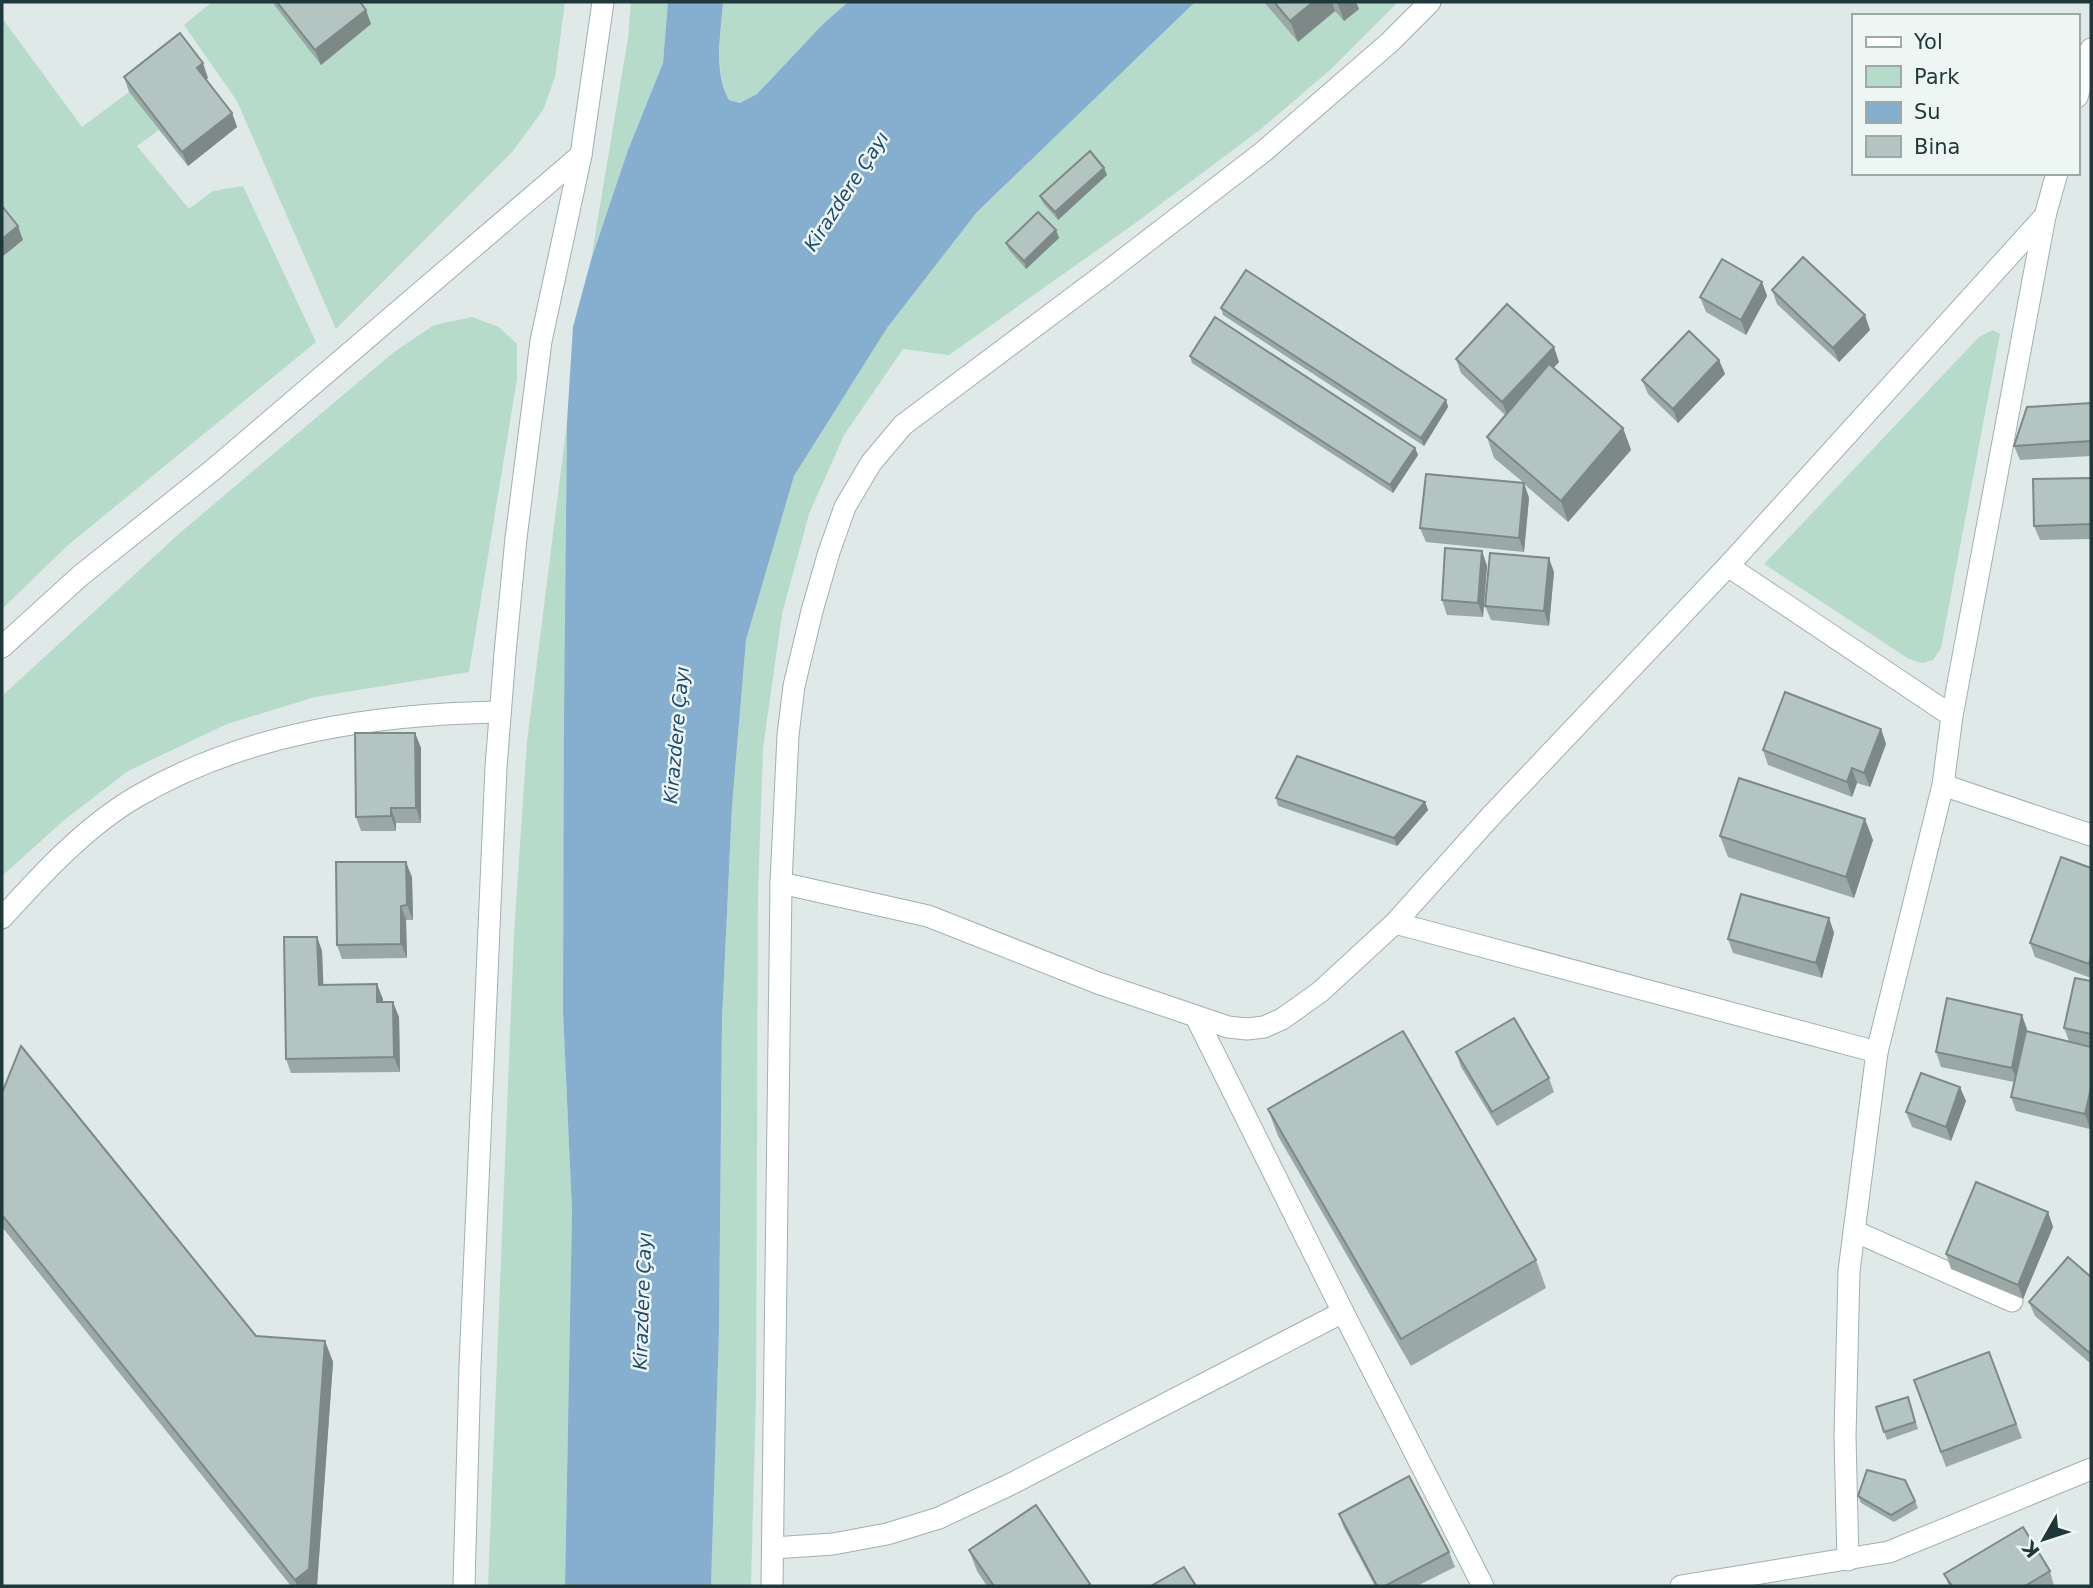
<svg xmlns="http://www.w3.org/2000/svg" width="2093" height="1588" font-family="'DejaVu Sans',sans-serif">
<rect width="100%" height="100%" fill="#dee9e8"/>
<g fill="#b6dbcb">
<path d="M 212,2 L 565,2 L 555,77 L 543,110 L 513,151 L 336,329 L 237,101 L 184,25 Z"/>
<path d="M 631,2 L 668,2 L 663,63 L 628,150 L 591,260 L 628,38 Z"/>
<path d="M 723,2 L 848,2 L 823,24 L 757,94 L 740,103 L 729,100 C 714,71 721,33 723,2 Z"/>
<path d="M 1195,2 L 1398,2 L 1330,70 L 1261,129 L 1134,224 L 949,355 L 903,349 L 844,435 L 809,514 L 782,614 L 763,748 L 758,896 L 756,1396 L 751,1586 L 711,1586 L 719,1332 L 722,1019 L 732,806 L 746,640 L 794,476 L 887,328 L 977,212 Z"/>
<path d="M 2,18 L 82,127 L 129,92 L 159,130 L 137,146 L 189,209 L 213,191 L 243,186 L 316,342 L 67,546 L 2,609 Z"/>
<path d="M 472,317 L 499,327 L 517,344 L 517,379 L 469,672 L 315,697 L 227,724 L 128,771 L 63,821 L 2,876 L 2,696 L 181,532 L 394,352 L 434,325 Z"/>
<path d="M 1993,330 L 2000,334 L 1941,648 L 1933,660 L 1922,663 L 1909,659 L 1764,564 L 1979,337 Z"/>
<path d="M 567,422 L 563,1011 L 572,1211 L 565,1586 L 488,1586 L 514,934 L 527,742 Z"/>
</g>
<path fill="#85aecf" d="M 668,2 L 723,2 C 721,33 713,71 729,100 L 740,103 L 757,94 L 823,24 L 848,2 L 1195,2 L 977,212 L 887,328 L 794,476 L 746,640 L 732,806 L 722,1019 L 719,1332 L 711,1586 L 565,1586 L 572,1211 L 563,1011 L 564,722 L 567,422 L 573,327 L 591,260 L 628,150 L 663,63 Z"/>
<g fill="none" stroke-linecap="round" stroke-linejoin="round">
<defs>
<g id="lane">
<path d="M 1196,1017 L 1343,1312"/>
<path d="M 1854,1231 L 2012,1301"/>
<path d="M 773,1548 L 833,1544 L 887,1534 L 939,1518 L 1011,1484 L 1343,1312 L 1483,1586"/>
</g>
<g id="street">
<path d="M 2077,97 L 2091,49"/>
<path d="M 1728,566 L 1952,716"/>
<path d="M 2,647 L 80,576 L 214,469 L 581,155"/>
<path d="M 1943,785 L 1952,716 L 2045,216"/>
<path d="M 781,883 L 928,916 L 1098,983 L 1228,1027 L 1247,1029 L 1264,1027 L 1282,1019 L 1320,992 L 1395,923 L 1491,816 L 1728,566 L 2045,216 L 2057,173"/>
<path d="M 2,918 C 41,875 85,827 136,797 C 245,733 375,714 500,712"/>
<path d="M 1395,923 L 1877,1052"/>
<path d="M 1848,1560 L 1845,1436 L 1849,1271 L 1877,1052 L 1943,785 L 2091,835"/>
<path d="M 464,1586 L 470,1366 L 496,767 L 505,653 L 516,538 L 541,341 L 581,155 L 603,2"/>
<path d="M 772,1586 L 781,883 L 788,735 L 794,686 L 812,611 L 829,552 L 845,507 L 871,463 L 903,425 L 1102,276 L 1263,152 L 1389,43 L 1430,2"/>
<path d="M 1681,1586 L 1889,1552 L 2091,1469"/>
</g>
</defs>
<use href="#lane" stroke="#a1b0b0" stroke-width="23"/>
<use href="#street" stroke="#a1b0b0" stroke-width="23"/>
<use href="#lane" stroke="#fff" stroke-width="21"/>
<use href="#street" stroke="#fff" stroke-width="21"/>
</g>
<g fill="#9aa9a6">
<path d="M 272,2 L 360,2 L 371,24 L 321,65 Z"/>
<path d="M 1264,2 L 1356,2 L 1359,9 L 1344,21 L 1335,11 L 1298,42 Z"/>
<path d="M 124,77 L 208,78 L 206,79 L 232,113 L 237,127 L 188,166 L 129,92 Z"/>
<path d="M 1104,168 L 1107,175 L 1058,220 L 1043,203 L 1040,196 Z"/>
<path d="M 1056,230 L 1059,238 L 1026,269 L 1009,250 L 1006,243 Z"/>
<path d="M 1762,282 L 1767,296 L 1746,335 L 1706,312 L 1700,297 Z"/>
<path d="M 1772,290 L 1870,330 L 1839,362 L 1777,304 Z"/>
<path d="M 1221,308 L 1446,400 L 1448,407 L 1424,446 L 1223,315 Z"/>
<path d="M 1190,356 L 1415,448 L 1418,455 L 1393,493 L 1192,363 Z"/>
<path d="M 1456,359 L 1559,362 L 1553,368 L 1623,428 L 1631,450 L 1568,522 L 1524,484 L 1529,498 L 1524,552 L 1426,542 L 1420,528 L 1524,483 L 1494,458 L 1487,437 L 1505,415 L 1461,373 Z"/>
<path d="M 1719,360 L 1725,374 L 1678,423 L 1648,394 L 1642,380 Z"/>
<path d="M 2091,403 L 2091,456 L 2020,460 L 2014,446 Z"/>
<path d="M 2091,478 L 2091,539 L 2040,540 L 2034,526 Z"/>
<path d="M 1482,551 L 1487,566 L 1483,617 L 1447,615 L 1442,600 Z"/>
<path d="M 1554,572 L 1549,626 L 1491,620 L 1485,606 Z"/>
<path d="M 1881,729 L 1886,744 L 1870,787 L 1857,783 L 1852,797 L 1768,765 L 1763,750 Z"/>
<path d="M 415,733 L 421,748 L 421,823 L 396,823 L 396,831 L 361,831 L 356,817 Z"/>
<path d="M 1276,798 L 1425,802 L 1428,810 L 1397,846 L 1278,806 Z"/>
<path d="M 1720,836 L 1873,840 L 1854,898 L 1728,857 Z"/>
<path d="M 2091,868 L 2091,978 L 2035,957 L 2030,943 Z"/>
<path d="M 412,877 L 413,920 L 406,920 L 407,958 L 342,959 L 337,945 Z"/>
<path d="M 1829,918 L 1834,933 L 1822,978 L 1733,953 L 1728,939 Z"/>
<path d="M 317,937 L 322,951 L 323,985 L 383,999 L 383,1002 L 399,1017 L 400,1072 L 291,1073 L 286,1059 Z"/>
<path d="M 2091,981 L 2090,1129 L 2016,1111 L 2011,1097 L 2014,1082 L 1941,1067 L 1936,1052 L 2027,1029 L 2027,1032 L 2069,1041 L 2064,1028 Z"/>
<path d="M 1456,1052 L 1549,1078 L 1554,1092 L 1497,1126 L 1461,1067 Z"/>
<path d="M 2,1093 L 256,1336 L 325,1341 L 333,1362 L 317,1586 L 291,1586 L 2,1227 Z"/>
<path d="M 1966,1101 L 1951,1141 L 1912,1127 L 1906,1112 Z"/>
<path d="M 1268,1109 L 1536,1260 L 1546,1288 L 1411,1366 L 1278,1136 Z"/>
<path d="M 2048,1212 L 2053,1227 L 2023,1299 L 1951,1269 L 1946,1254 Z"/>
<path d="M 2091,1277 L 2091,1364 L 2035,1316 L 2029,1302 Z"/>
<path d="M 1989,1352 L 2022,1438 L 1946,1467 L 1914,1380 Z"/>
<path d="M 1911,1405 L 1918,1429 L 1887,1440 L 1876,1407 Z"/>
<path d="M 1858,1496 L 1915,1501 L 1918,1508 L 1894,1522 L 1861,1503 Z"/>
<path d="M 1339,1514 L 1449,1552 L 1455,1567 L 1417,1586 L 1375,1586 L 1344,1528 Z"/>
<path d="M 969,1550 L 1090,1584 L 1090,1586 L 987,1586 L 977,1571 Z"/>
<path d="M 2050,1571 L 2054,1586 L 1949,1586 L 1944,1574 Z"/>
</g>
<g fill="#7d8987">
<path d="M 1313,2 L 1332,2 L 1335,11 L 1298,42 L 1290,21 Z"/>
<path d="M 1337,2 L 1356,2 L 1359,9 L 1344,21 Z"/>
<path d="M 366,10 L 371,24 L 321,65 L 315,50 Z"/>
<path d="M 203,63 L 208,78 L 202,83 L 197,68 Z"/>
<path d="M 232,113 L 237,127 L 188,166 L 182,152 Z"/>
<path d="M 1104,168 L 1107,175 L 1058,220 L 1055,212 Z"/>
<path d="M 18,226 L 23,240 L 2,257 L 2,239 Z"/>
<path d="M 1056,230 L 1059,238 L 1026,269 L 1024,261 Z"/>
<path d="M 1762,282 L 1767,296 L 1746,335 L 1741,320 Z"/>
<path d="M 1865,315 L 1870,330 L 1839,362 L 1833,348 Z"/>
<path d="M 1554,347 L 1559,362 L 1508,417 L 1502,402 Z"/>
<path d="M 1719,360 L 1725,374 L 1678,423 L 1673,409 Z"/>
<path d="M 1446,400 L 1448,407 L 1424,446 L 1421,438 Z"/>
<path d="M 1623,428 L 1631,450 L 1568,522 L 1561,501 Z"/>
<path d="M 1415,448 L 1418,455 L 1393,493 L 1390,485 Z"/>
<path d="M 1524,483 L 1529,498 L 1524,552 L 1519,538 Z"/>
<path d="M 1482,551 L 1487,566 L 1483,617 L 1478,603 Z"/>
<path d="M 1549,558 L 1554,572 L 1549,626 L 1544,611 Z"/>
<path d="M 1881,729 L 1886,744 L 1870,787 L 1864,773 Z"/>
<path d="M 415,733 L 421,748 L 421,823 L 416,808 Z"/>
<path d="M 1852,768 L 1857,783 L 1852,797 L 1847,782 Z"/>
<path d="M 1425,802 L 1428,810 L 1397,846 L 1394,838 Z"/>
<path d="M 391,808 L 396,823 L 396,831 L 391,816 Z"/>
<path d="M 1865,819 L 1873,840 L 1854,898 L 1846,877 Z"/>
<path d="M 406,862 L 412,877 L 413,920 L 407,905 Z"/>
<path d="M 401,906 L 406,920 L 407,958 L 401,944 Z"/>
<path d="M 1829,918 L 1834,933 L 1822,978 L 1816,963 Z"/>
<path d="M 317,937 L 322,951 L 324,999 L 319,985 Z"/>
<path d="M 377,984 L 383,999 L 383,1017 L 377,1002 Z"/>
<path d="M 393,1002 L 399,1017 L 400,1072 L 394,1057 Z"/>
<path d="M 2022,1015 L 2027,1029 L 2017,1083 L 2012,1068 Z"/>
<path d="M 1960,1087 L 1966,1101 L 1951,1141 L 1946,1127 Z"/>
<path d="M 2091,1088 L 2091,1125 L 2090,1129 L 2085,1114 Z"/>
<path d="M 2048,1212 L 2053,1227 L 2023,1299 L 2018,1285 Z"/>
<path d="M 325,1341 L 333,1362 L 317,1586 L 297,1586 L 295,1580 Z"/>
</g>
<g fill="#b3c4c1" stroke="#7d8987" stroke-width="2">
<path d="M 277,2 L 360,2 L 366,10 L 315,50 Z"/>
<path d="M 1274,2 L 1313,2 L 1290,21 Z"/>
<path d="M 180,33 L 203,63 L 197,68 L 232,113 L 182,152 L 124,77 Z"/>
<path d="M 1090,151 L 1104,168 L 1055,212 L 1040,196 Z"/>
<path d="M 2,206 L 18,226 L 2,239 Z"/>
<path d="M 1038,212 L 1056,230 L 1024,261 L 1006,243 Z"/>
<path d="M 1803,257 L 1865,315 L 1833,348 L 1772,290 Z"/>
<path d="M 1722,259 L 1762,282 L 1741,320 L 1700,297 Z"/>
<path d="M 1246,270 L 1446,400 L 1421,438 L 1221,308 Z"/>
<path d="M 1507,304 L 1554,347 L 1502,402 L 1456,359 Z"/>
<path d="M 1215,317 L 1415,448 L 1390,485 L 1190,356 Z"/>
<path d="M 1689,331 L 1719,360 L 1673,409 L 1642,380 Z"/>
<path d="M 1549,364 L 1623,428 L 1561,501 L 1487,437 Z"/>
<path d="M 2091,403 L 2091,441 L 2014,446 L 2027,407 Z"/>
<path d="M 1426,474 L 1524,483 L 1519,538 L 1420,528 Z"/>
<path d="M 2091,478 L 2091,524 L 2034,526 L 2033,479 Z"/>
<path d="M 1445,548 L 1482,551 L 1478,603 L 1442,600 Z"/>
<path d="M 1490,553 L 1549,558 L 1544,611 L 1485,606 Z"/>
<path d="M 1785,692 L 1881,729 L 1864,773 L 1852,768 L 1847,782 L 1763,750 Z"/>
<path d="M 355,733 L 415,733 L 416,808 L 391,808 L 391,816 L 356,817 Z"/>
<path d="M 1297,756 L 1425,802 L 1394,838 L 1276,798 Z"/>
<path d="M 1739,778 L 1865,819 L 1846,877 L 1720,836 Z"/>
<path d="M 2061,857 L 2091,868 L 2091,957 L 2089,964 L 2030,943 Z"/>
<path d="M 336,862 L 406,862 L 407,905 L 401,906 L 401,944 L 337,945 Z"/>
<path d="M 1741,894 L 1829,918 L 1816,963 L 1728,939 Z"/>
<path d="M 284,937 L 317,937 L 319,985 L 377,984 L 377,1002 L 393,1002 L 394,1057 L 286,1059 Z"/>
<path d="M 2075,978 L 2091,981 L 2091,1034 L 2064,1028 Z"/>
<path d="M 1947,998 L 2022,1015 L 2012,1068 L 1936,1052 Z"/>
<path d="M 1514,1018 L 1549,1078 L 1492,1112 L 1456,1052 Z"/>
<path d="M 1403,1031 L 1536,1260 L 1401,1339 L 1268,1109 Z"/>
<path d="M 2026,1031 L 2091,1047 L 2091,1088 L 2085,1114 L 2011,1097 Z"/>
<path d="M 21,1046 L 256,1336 L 325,1341 L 309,1569 L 295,1580 L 2,1215 L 2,1093 Z"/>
<path d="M 1921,1073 L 1960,1087 L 1946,1127 L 1906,1112 Z"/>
<path d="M 1976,1182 L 2048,1212 L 2018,1285 L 1946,1254 Z"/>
<path d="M 2068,1257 L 2091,1277 L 2091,1354 L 2029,1302 Z"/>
<path d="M 1989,1352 L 2016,1424 L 1941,1452 L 1914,1380 Z"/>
<path d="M 1908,1397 L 1915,1422 L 1884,1432 L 1876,1407 Z"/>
<path d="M 1867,1470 L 1905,1480 L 1915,1501 L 1891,1515 L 1858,1496 Z"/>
<path d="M 1409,1476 L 1449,1552 L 1385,1586 L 1377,1586 L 1339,1514 Z"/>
<path d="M 1036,1505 L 1090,1584 L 1087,1586 L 994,1586 L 969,1550 Z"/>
<path d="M 2023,1527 L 2050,1571 L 2025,1586 L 1952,1586 L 1944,1574 Z"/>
<path d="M 1184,1567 L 1196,1586 L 1151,1586 Z"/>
</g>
<g text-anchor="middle" stroke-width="5" stroke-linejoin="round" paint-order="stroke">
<g font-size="19" font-style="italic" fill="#1b4a73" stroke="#eef6f4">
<text transform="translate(846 191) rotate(-57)" y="7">Kirazdere Çayı</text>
<text transform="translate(676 735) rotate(-85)" y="7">Kirazdere Çayı</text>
<text transform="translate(642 1301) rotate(-88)" y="7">Kirazdere Çayı</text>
</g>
</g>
<rect width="2093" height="1588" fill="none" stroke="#1f3839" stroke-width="7"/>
<rect x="1852" y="14" width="228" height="161" fill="#eef6f4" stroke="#9baaa9" stroke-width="2"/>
<rect x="1866" y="37" width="35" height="10" fill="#ffffff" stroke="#9baaa9" stroke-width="2"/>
<text x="1914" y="49" font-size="21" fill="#1f3839">Yol</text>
<rect x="1866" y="66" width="35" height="21" fill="#b6dbcb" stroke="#9baaa9" stroke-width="2"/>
<text x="1914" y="84" font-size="21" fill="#1f3839">Park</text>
<rect x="1866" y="102" width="35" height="21" fill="#85aecf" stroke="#9baaa9" stroke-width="2"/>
<text x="1914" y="119" font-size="21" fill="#1f3839">Su</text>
<rect x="1866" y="136" width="35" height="21" fill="#b3c4c1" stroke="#9baaa9" stroke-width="2"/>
<text x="1914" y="154" font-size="21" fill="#1f3839">Bina</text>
<g transform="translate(2044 1539) rotate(231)" stroke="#eef6f4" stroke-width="5" paint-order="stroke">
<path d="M0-5L12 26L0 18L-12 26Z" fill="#1f3839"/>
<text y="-10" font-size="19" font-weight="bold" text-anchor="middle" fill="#1f3839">K</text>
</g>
</svg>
